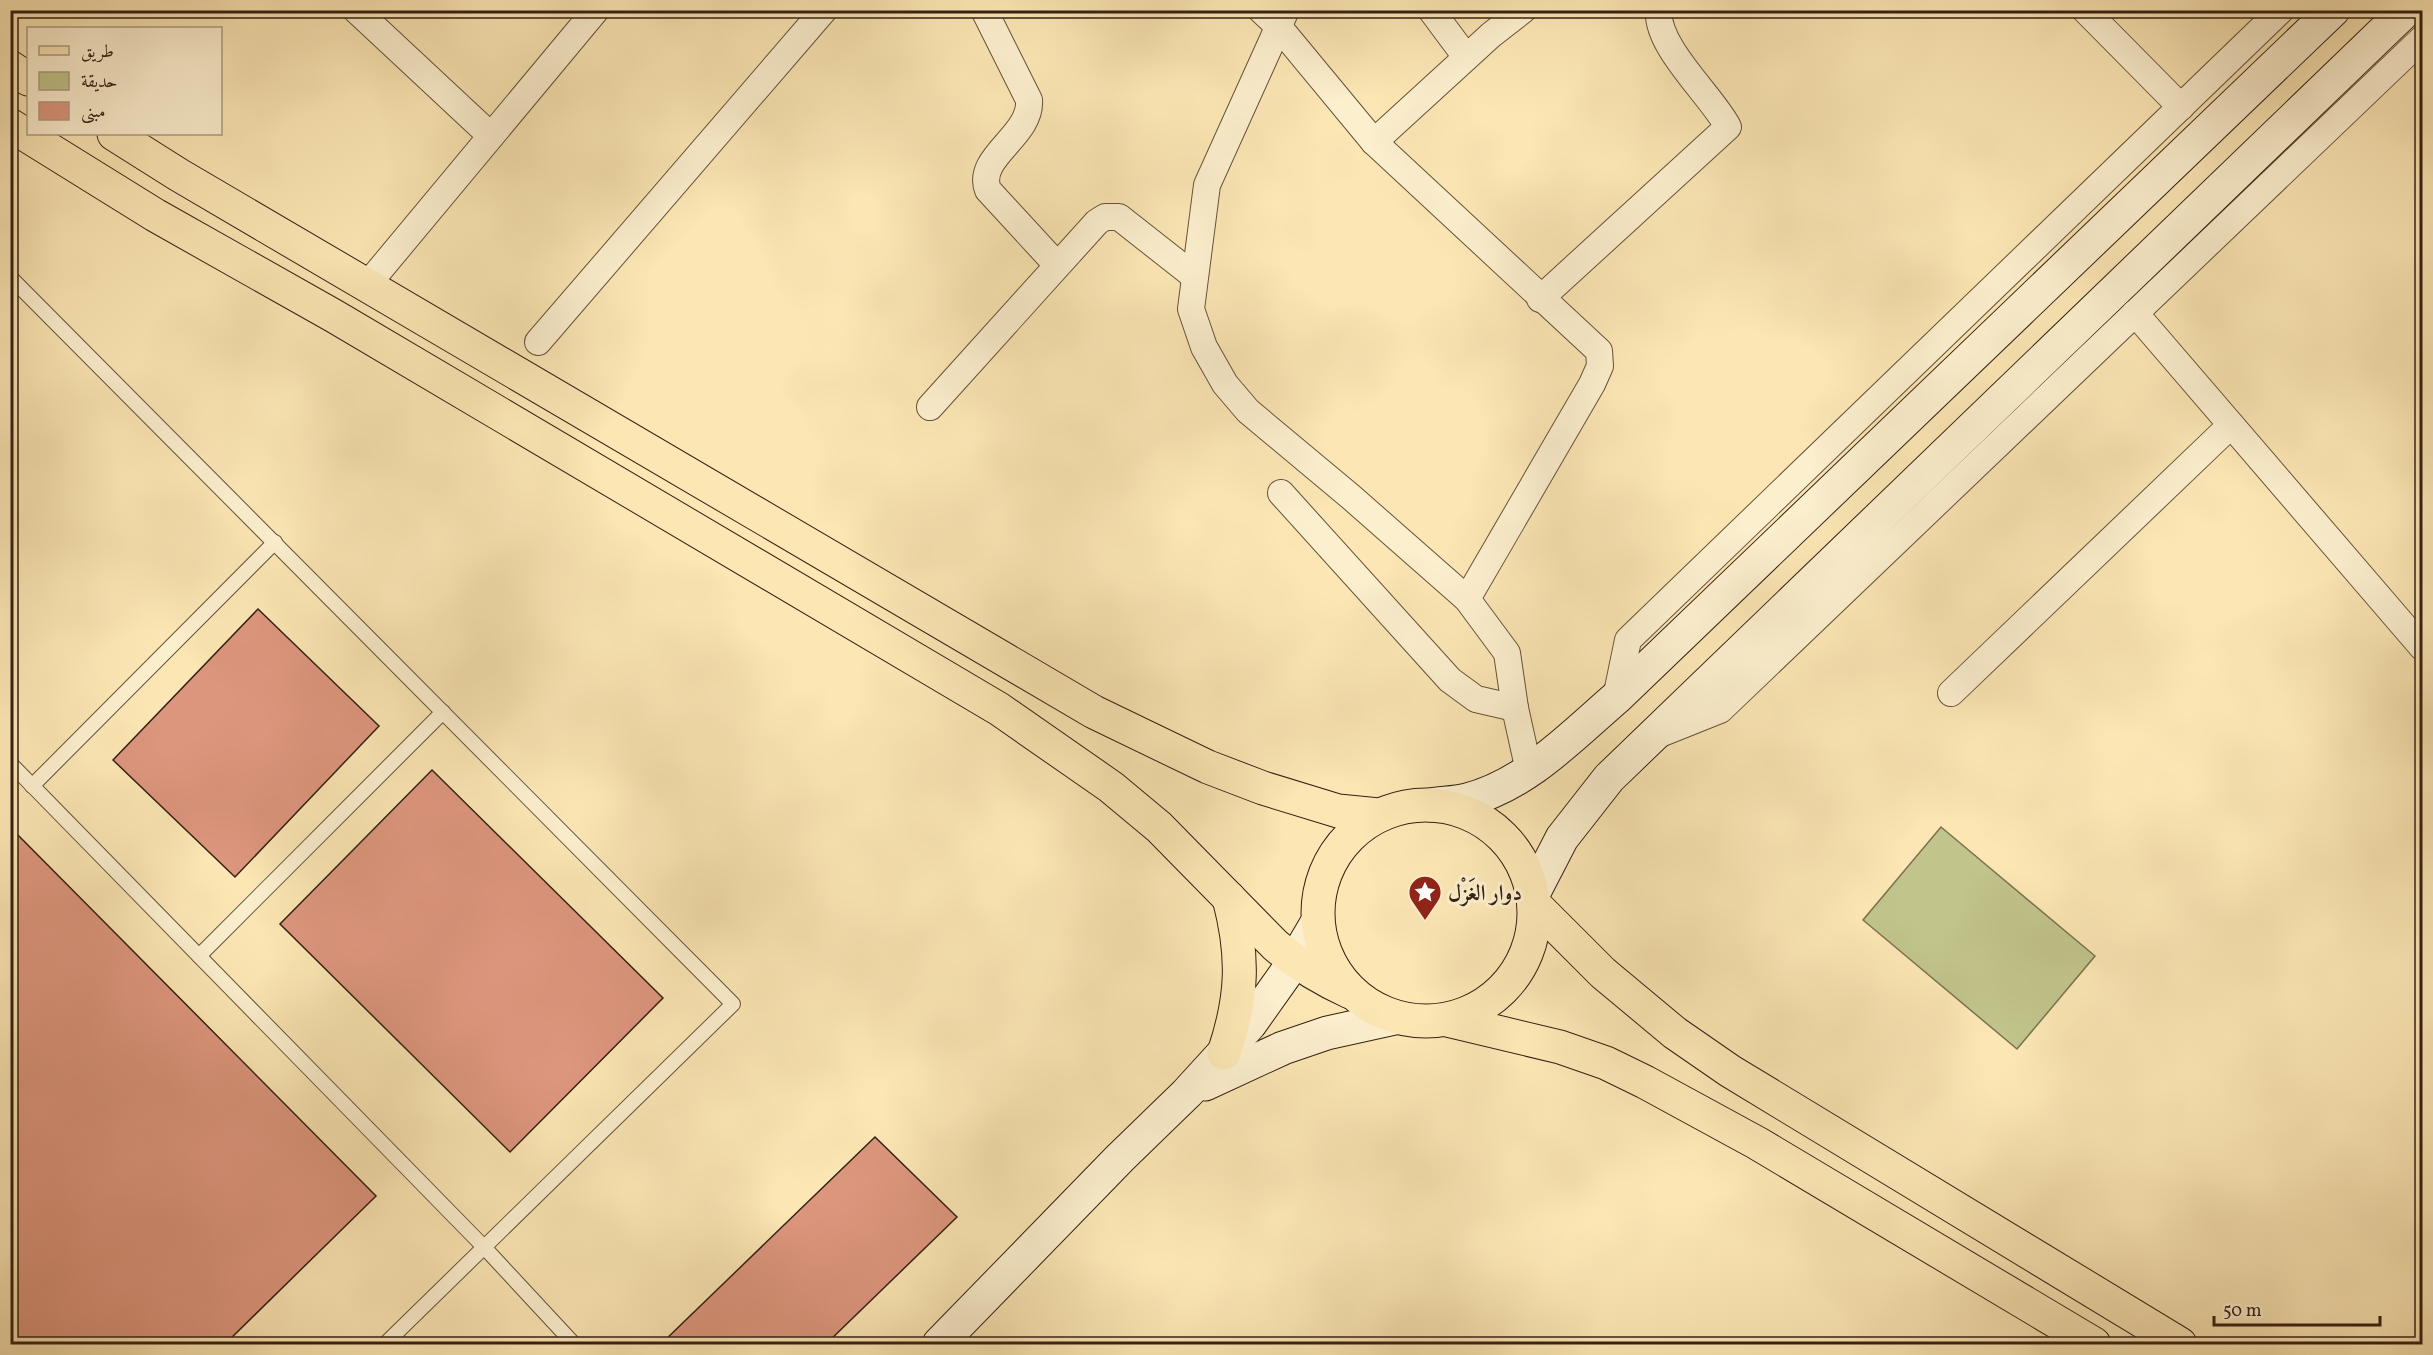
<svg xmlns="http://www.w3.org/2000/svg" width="2433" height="1355" font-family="Vollkorn,Amiri,serif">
<rect width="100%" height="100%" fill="#fbe6b4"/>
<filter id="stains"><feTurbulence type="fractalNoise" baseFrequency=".00333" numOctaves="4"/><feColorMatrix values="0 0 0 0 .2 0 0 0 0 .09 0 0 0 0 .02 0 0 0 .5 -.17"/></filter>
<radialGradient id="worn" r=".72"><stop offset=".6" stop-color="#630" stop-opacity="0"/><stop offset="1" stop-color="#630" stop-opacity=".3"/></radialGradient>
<path fill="#c1c48b" stroke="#7a724f" stroke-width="1.5" d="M 1941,827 L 2095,956 L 2017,1049 L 1863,920 Z"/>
<g fill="#dd967e" stroke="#342013" stroke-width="1.5">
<path d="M 258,609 L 379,726 L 235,877 L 113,760 Z"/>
<path d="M 432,770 L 663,998 L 510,1152 L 280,924 Z"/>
<path d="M 10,827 L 376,1196 L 225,1344 L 10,1344 Z"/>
<path d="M 875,1137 L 957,1217 L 826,1344 L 661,1344 Z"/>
</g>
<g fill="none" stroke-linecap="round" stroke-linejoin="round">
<defs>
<g id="lane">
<path d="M 10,277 L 733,1004 L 385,1344"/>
<path d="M 10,763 L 483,1246 L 574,1344"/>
<path d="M 32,786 L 275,542"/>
<path d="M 199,956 L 443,712"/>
</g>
<g id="street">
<path d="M 356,10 L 491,136"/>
<path d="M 984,10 L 1029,100 C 1032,136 975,157 988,190 L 1057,265"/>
<path d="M 1261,10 L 1278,26 L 1374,142 L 1599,351 L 1600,366 L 1592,384 L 1467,599"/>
<path d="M 1286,10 L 1207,185 L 1191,309 L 1204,347 L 1225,384 L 1248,411 L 1351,497 L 1467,599 L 1507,653 L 1515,708 L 1529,771"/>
<path d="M 1431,10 L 1466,57"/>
<path d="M 2085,10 L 2181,107"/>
<path d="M 1374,142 L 1491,35 L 1523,10"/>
<path d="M 368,284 L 596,10"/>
<path d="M 1540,299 L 1728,127 C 1713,97 1655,46 1659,10"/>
<path d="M 2135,313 L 2422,647"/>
<path d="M 538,342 L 824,10"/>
<path d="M 930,407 L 1097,222 L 1105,217 L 1119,217 L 1194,276"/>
<path d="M 1281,493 L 1450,680 L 1476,699 L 1515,708"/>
<path d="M 1951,693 L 2231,425"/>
<path d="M 1616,698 L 1628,640 L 2281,10"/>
<path d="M 1660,734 L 1720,710 L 2422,39"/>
</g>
<g id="secondary">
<path d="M 1430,805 C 1442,803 1455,803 1467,800 C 1526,785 1572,736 1616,698 L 2333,10"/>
<path d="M 1532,896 L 1562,838 L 1609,778 L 2406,10"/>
<path d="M 1205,1084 L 1283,1048 L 1327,1033 L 1395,1018"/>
<path d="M 939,1344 L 1120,1158 L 1187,1093 L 1250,1024 L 1294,962 L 1317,923"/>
</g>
<g id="primary">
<path d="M 10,67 L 28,79"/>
<path d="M 10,125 L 155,215 L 334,316 L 999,709 L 1111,787 L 1159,827 L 1275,945 C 1298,965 1322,979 1350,992"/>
<path d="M 114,134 L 179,175 L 1094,712 L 1208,767 L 1263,788 L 1338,811 L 1379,815"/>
<circle cx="1426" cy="913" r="108"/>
<path d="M 1534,904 L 1603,973 L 1675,1033 L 1730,1071 L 2180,1344"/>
<path d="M 1447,1020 L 1560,1047 L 1606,1063 L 1645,1082 L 1757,1143 L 2094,1344"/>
<path d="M 1224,1053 C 1243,997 1244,955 1229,898"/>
</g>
</defs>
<use href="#lane" stroke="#66523b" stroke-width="16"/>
<use href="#street" stroke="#66523b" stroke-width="28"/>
<use href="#secondary" stroke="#342013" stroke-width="35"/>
<use href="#primary" stroke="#342013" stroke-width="35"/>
<use href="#lane" stroke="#fcefce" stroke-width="14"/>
<use href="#street" stroke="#fcefce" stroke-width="26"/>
<use href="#secondary" stroke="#fcefce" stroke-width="33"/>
<use href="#primary" stroke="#fbe6b4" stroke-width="33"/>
</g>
<defs>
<symbol id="sight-pin" viewBox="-11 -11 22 30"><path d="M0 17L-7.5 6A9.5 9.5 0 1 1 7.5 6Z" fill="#8f2418" stroke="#fcefce"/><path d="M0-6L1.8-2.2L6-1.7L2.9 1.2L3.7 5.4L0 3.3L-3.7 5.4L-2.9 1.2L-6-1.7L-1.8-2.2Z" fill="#fff"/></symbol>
</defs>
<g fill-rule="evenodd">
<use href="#sight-pin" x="1406" y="873" width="38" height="52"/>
</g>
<g text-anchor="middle" stroke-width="6" stroke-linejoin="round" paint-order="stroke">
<g font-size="22" font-weight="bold" fill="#342013" stroke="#fcefce" text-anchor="start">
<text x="1448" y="900">دوار الغَزْل</text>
</g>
</g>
<rect width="2433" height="1355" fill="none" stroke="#fbe6b4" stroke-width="36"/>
<rect x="12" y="12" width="2409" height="1331" fill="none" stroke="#342013" stroke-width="3"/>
<rect x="18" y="18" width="2397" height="1319" fill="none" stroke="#342013" stroke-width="1.5"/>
<rect x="27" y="27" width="195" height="108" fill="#fcefce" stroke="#ac9c83" stroke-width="1.5"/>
<rect x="39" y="46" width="30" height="9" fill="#fbe6b4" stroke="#ac9c83" stroke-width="1.5"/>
<text x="81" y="57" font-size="18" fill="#342013">طريق</text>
<rect x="39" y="72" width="30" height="18" fill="#c1c48b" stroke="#ac9c83" stroke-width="1.5"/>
<text x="81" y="87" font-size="18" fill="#342013">حديقة</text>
<rect x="39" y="102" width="30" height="18" fill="#dd967e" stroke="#ac9c83" stroke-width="1.5"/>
<text x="81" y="117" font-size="18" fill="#342013">مبنى</text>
<path d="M2214 1316v9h166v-9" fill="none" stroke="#342013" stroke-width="3"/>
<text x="2223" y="1316" font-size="18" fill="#342013" stroke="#fcefce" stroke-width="4.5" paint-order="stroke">50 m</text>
<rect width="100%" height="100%" filter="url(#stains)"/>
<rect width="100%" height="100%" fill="url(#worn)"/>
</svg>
